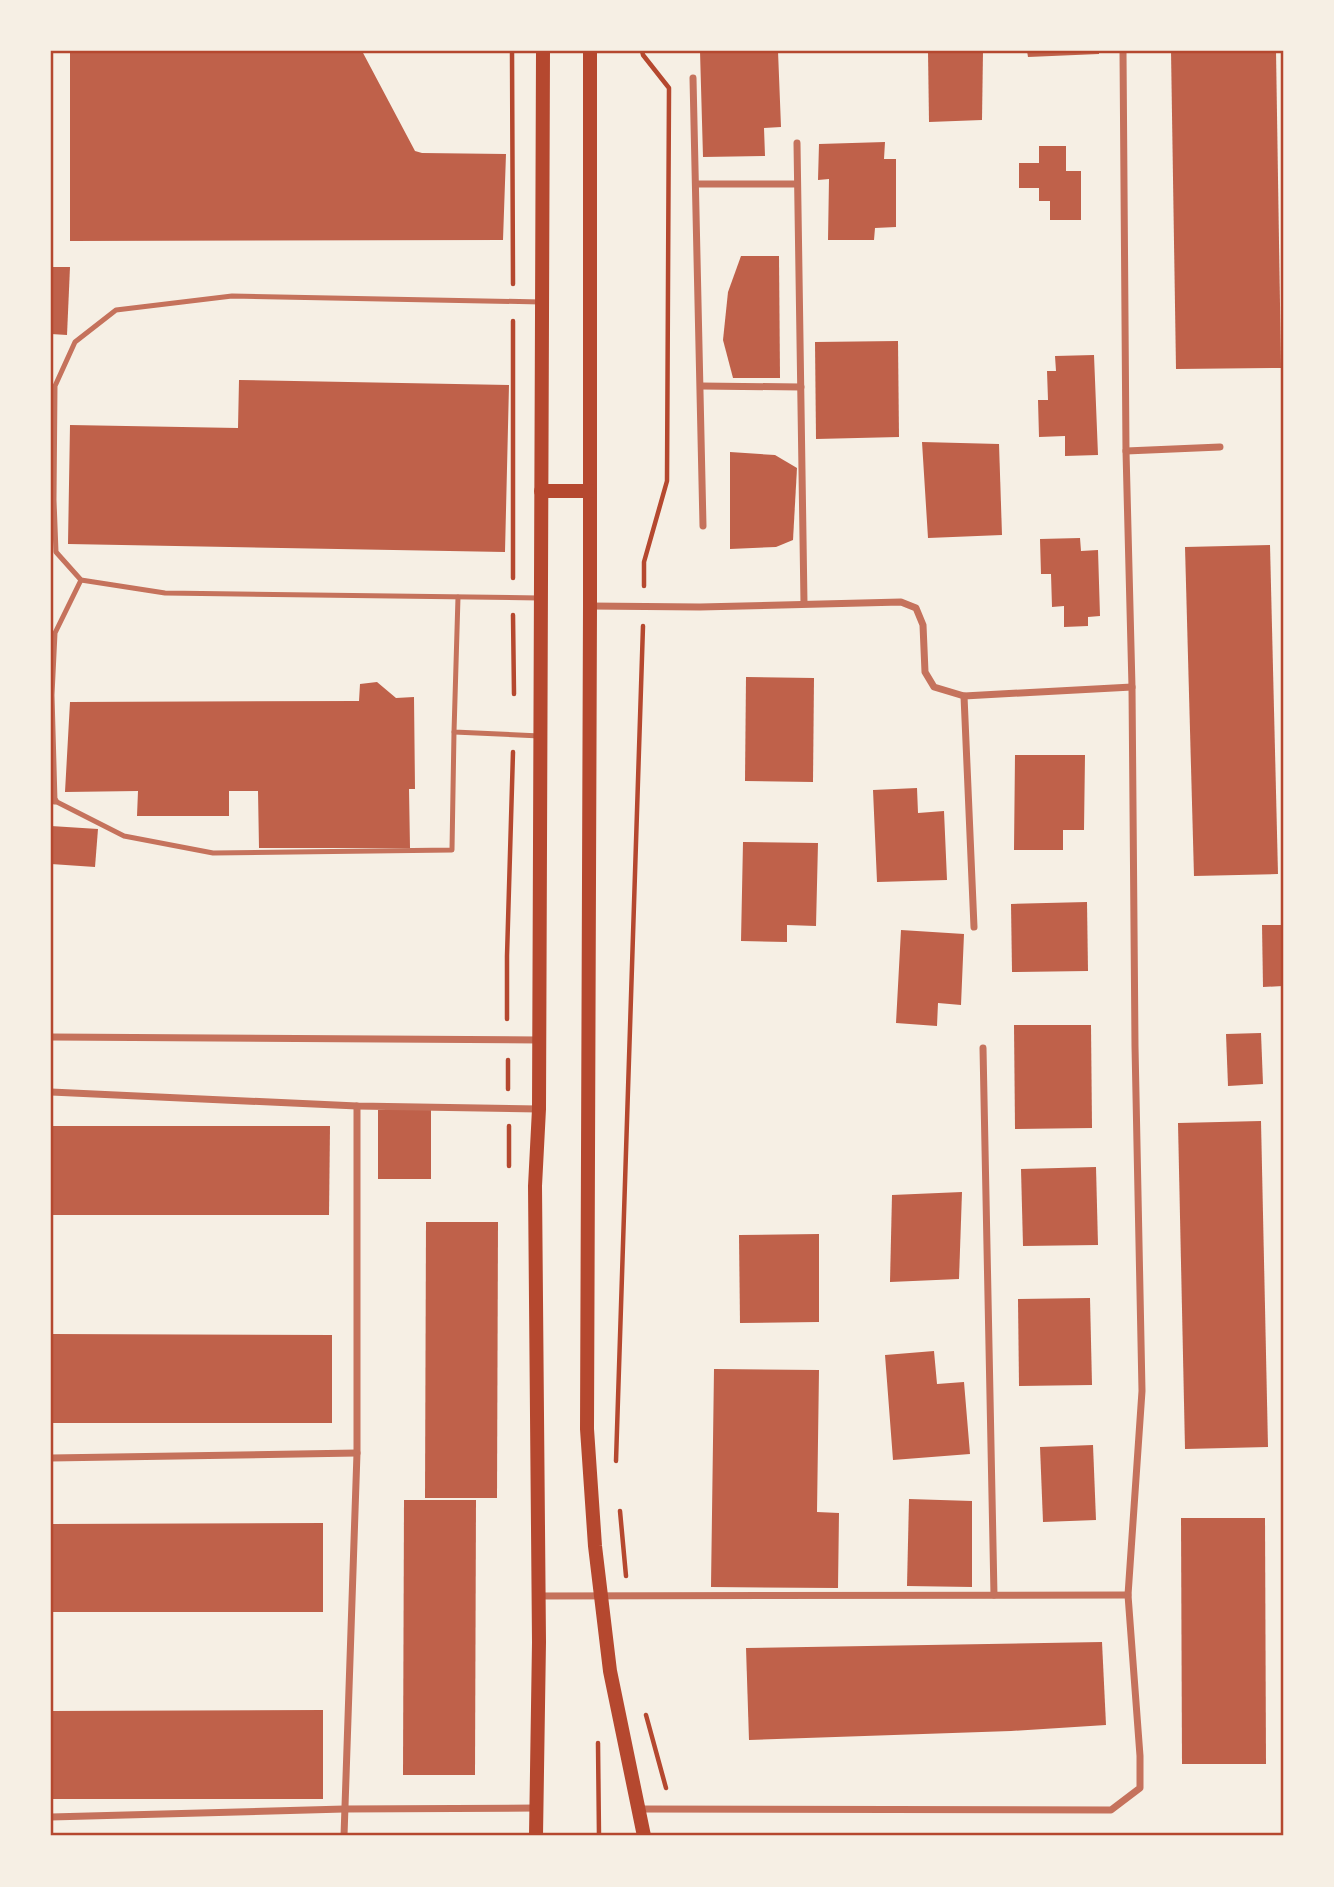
<svg xmlns="http://www.w3.org/2000/svg" width="1334" height="1887" font-family="'Roboto Condensed',sans-serif">
<rect width="100%" height="100%" fill="#f6efe4"/>
<g fill="#bf614a">
<path d="M 70,51 L 362,51 L 415,151 L 422,153 L 506,154 L 503,240 L 70,241 Z"/>
<path d="M 700,51 L 778,51 L 781,127 L 764,128 L 765,156 L 703,157 Z"/>
<path d="M 928,51 L 983,51 L 982,120 L 929,122 Z"/>
<path d="M 1027,51 L 1099,51 L 1099,54 L 1028,57 Z"/>
<path d="M 1171,51 L 1276,51 L 1281,368 L 1176,369 Z"/>
<path d="M 885,142 L 884,159 L 896,159 L 896,227 L 875,228 L 874,240 L 828,240 L 829,179 L 818,180 L 819,144 Z"/>
<path d="M 1039,146 L 1066,146 L 1066,171 L 1081,171 L 1081,220 L 1050,220 L 1050,201 L 1039,201 L 1039,188 L 1019,188 L 1019,163 L 1039,163 Z"/>
<path d="M 741,256 L 779,256 L 780,378 L 733,378 L 723,340 L 728,292 Z"/>
<path d="M 51,267 L 70,267 L 67,335 L 51,334 Z"/>
<path d="M 898,341 L 899,437 L 816,439 L 815,342 Z"/>
<path d="M 1094,355 L 1098,455 L 1065,456 L 1065,436 L 1039,437 L 1038,400 L 1048,400 L 1047,371 L 1056,371 L 1055,356 Z"/>
<path d="M 239,380 L 509,385 L 505,552 L 68,544 L 70,425 L 238,428 Z"/>
<path d="M 922,442 L 999,444 L 1002,535 L 928,538 Z"/>
<path d="M 730,452 L 775,455 L 797,468 L 793,540 L 776,547 L 730,549 Z"/>
<path d="M 1080,538 L 1081,551 L 1098,550 L 1100,616 L 1088,617 L 1088,626 L 1064,627 L 1064,606 L 1052,607 L 1051,574 L 1041,574 L 1040,539 Z"/>
<path d="M 1270,545 L 1278,874 L 1194,876 L 1185,547 Z"/>
<path d="M 746,677 L 814,678 L 813,782 L 745,781 Z"/>
<path d="M 377,682 L 396,698 L 414,697 L 415,789 L 409,789 L 410,848 L 259,848 L 258,791 L 229,791 L 229,816 L 137,816 L 138,791 L 65,792 L 70,702 L 359,701 L 360,684 Z"/>
<path d="M 1015,755 L 1085,755 L 1084,830 L 1063,830 L 1063,850 L 1014,850 Z"/>
<path d="M 917,788 L 918,813 L 944,811 L 947,880 L 877,882 L 873,790 Z"/>
<path d="M 51,826 L 98,829 L 95,867 L 51,864 Z"/>
<path d="M 743,842 L 818,843 L 816,926 L 787,925 L 787,942 L 741,941 Z"/>
<path d="M 1087,902 L 1088,971 L 1012,972 L 1011,904 Z"/>
<path d="M 1262,925 L 1283,925 L 1283,986 L 1263,987 Z"/>
<path d="M 901,930 L 964,934 L 961,1005 L 938,1003 L 937,1026 L 896,1023 Z"/>
<path d="M 1014,1025 L 1091,1025 L 1092,1128 L 1015,1129 Z"/>
<path d="M 1261,1033 L 1263,1084 L 1228,1086 L 1226,1034 Z"/>
<rect x="378" y="1110" width="53" height="69"/>
<path d="M 1261,1121 L 1268,1447 L 1185,1449 L 1178,1123 Z"/>
<path d="M 51,1126 L 330,1126 L 329,1215 L 51,1215 Z"/>
<path d="M 1096,1167 L 1098,1245 L 1023,1246 L 1021,1169 Z"/>
<path d="M 962,1192 L 959,1279 L 890,1282 L 892,1195 Z"/>
<path d="M 426,1222 L 498,1222 L 497,1498 L 425,1498 Z"/>
<path d="M 819,1234 L 819,1322 L 740,1323 L 739,1235 Z"/>
<path d="M 1090,1298 L 1092,1385 L 1019,1386 L 1018,1299 Z"/>
<path d="M 51,1334 L 332,1335 L 332,1423 L 51,1423 Z"/>
<path d="M 934,1351 L 937,1384 L 964,1382 L 970,1454 L 893,1460 L 885,1355 Z"/>
<path d="M 714,1369 L 819,1370 L 817,1512 L 839,1513 L 838,1588 L 711,1587 Z"/>
<path d="M 1093,1445 L 1096,1520 L 1043,1522 L 1040,1447 Z"/>
<path d="M 909,1499 L 972,1501 L 972,1587 L 907,1586 Z"/>
<path d="M 404,1500 L 476,1500 L 475,1775 L 403,1775 Z"/>
<path d="M 1181,1518 L 1265,1518 L 1266,1764 L 1182,1764 Z"/>
<path d="M 323,1523 L 323,1612 L 51,1612 L 51,1524 Z"/>
<path d="M 1102,1642 L 1106,1725 L 1011,1731 L 749,1740 L 746,1648 Z"/>
<path d="M 323,1710 L 323,1799 L 51,1799 L 51,1711 Z"/>
</g>
<g fill="none" stroke-linecap="round" stroke-linejoin="round">
<g stroke="#b5482f" stroke-width="4.5">
<path d="M 512,51 L 513,284"/>
<path d="M 642,51 L 643,55 L 669,88 L 667,481 L 644,562 L 644,586"/>
<path d="M 513,321 L 513,578"/>
<path d="M 513,615 L 514,694"/>
<path d="M 507,1019 L 507,956 L 513,752"/>
<path d="M 508,1060 L 508,1089"/>
<path d="M 509,1126 L 509,1166"/>
<path d="M 616,1461 L 643,626"/>
<path d="M 620,1511 L 626,1576"/>
<path d="M 646,1715 L 666,1788"/>
<path d="M 598,1743 L 599,1836"/>
</g>
<g stroke="#c5725c" stroke-width="5">
<path d="M 81,580 L 55,633 L 52,695 L 55,801 L 124,836 L 213,853 L 452,850 L 454,732"/>
<path d="M 458,597 L 454,732 L 540,736"/>
<path d="M 540,598 L 165,593 L 81,580 L 56,552 L 54,500 L 55,386 L 75,342 L 116,310 L 232,296 L 541,302"/>
</g>
<g stroke="#c5725c" stroke-width="7">
<path d="M 693,78 L 703,526"/>
<path d="M 797,143 L 804,603"/>
<path d="M 696,184 L 797,184"/>
<path d="M 701,386 L 801,387"/>
<path d="M 1126,451 L 1220,447"/>
<path d="M 590,606 L 700,607 L 901,602 L 916,608 L 923,625 L 925,672 L 934,687 L 964,696 L 1132,687"/>
<path d="M 964,696 L 974,927"/>
<path d="M 51,800 L 55,801"/>
<path d="M 51,1037 L 539,1040"/>
<path d="M 983,1048 L 994,1595"/>
<path d="M 51,1092 L 357,1106 L 539,1109"/>
<path d="M 51,1458 L 357,1453"/>
<path d="M 538,1596 L 1128,1595"/>
<path d="M 639,1809 L 1111,1810 L 1140,1788 L 1140,1756 L 1128,1595 L 1142,1391 L 1135,1046 L 1132,687 L 1126,451 L 1123,51"/>
<path d="M 51,1817 L 344,1809 L 536,1808"/>
<path d="M 344,1836 L 357,1453 L 357,1106"/>
</g>
<g stroke="#b5482f" stroke-width="14">
<path d="M 590,51 L 590,606 L 587,1429 L 595,1546 L 610,1671 L 644,1836"/>
<path d="M 541,491 L 590,491"/>
<path d="M 536,1836 L 539,1642 L 535,1186 L 539,1109 L 543,51"/>
</g>
</g>
<rect width="1334" height="1887" fill="none" stroke="#f6efe4" stroke-width="105"/>
<rect x="52" y="52" width="1230" height="1782" fill="none" stroke="#b5482f" stroke-width="2.5"/>
</svg>
